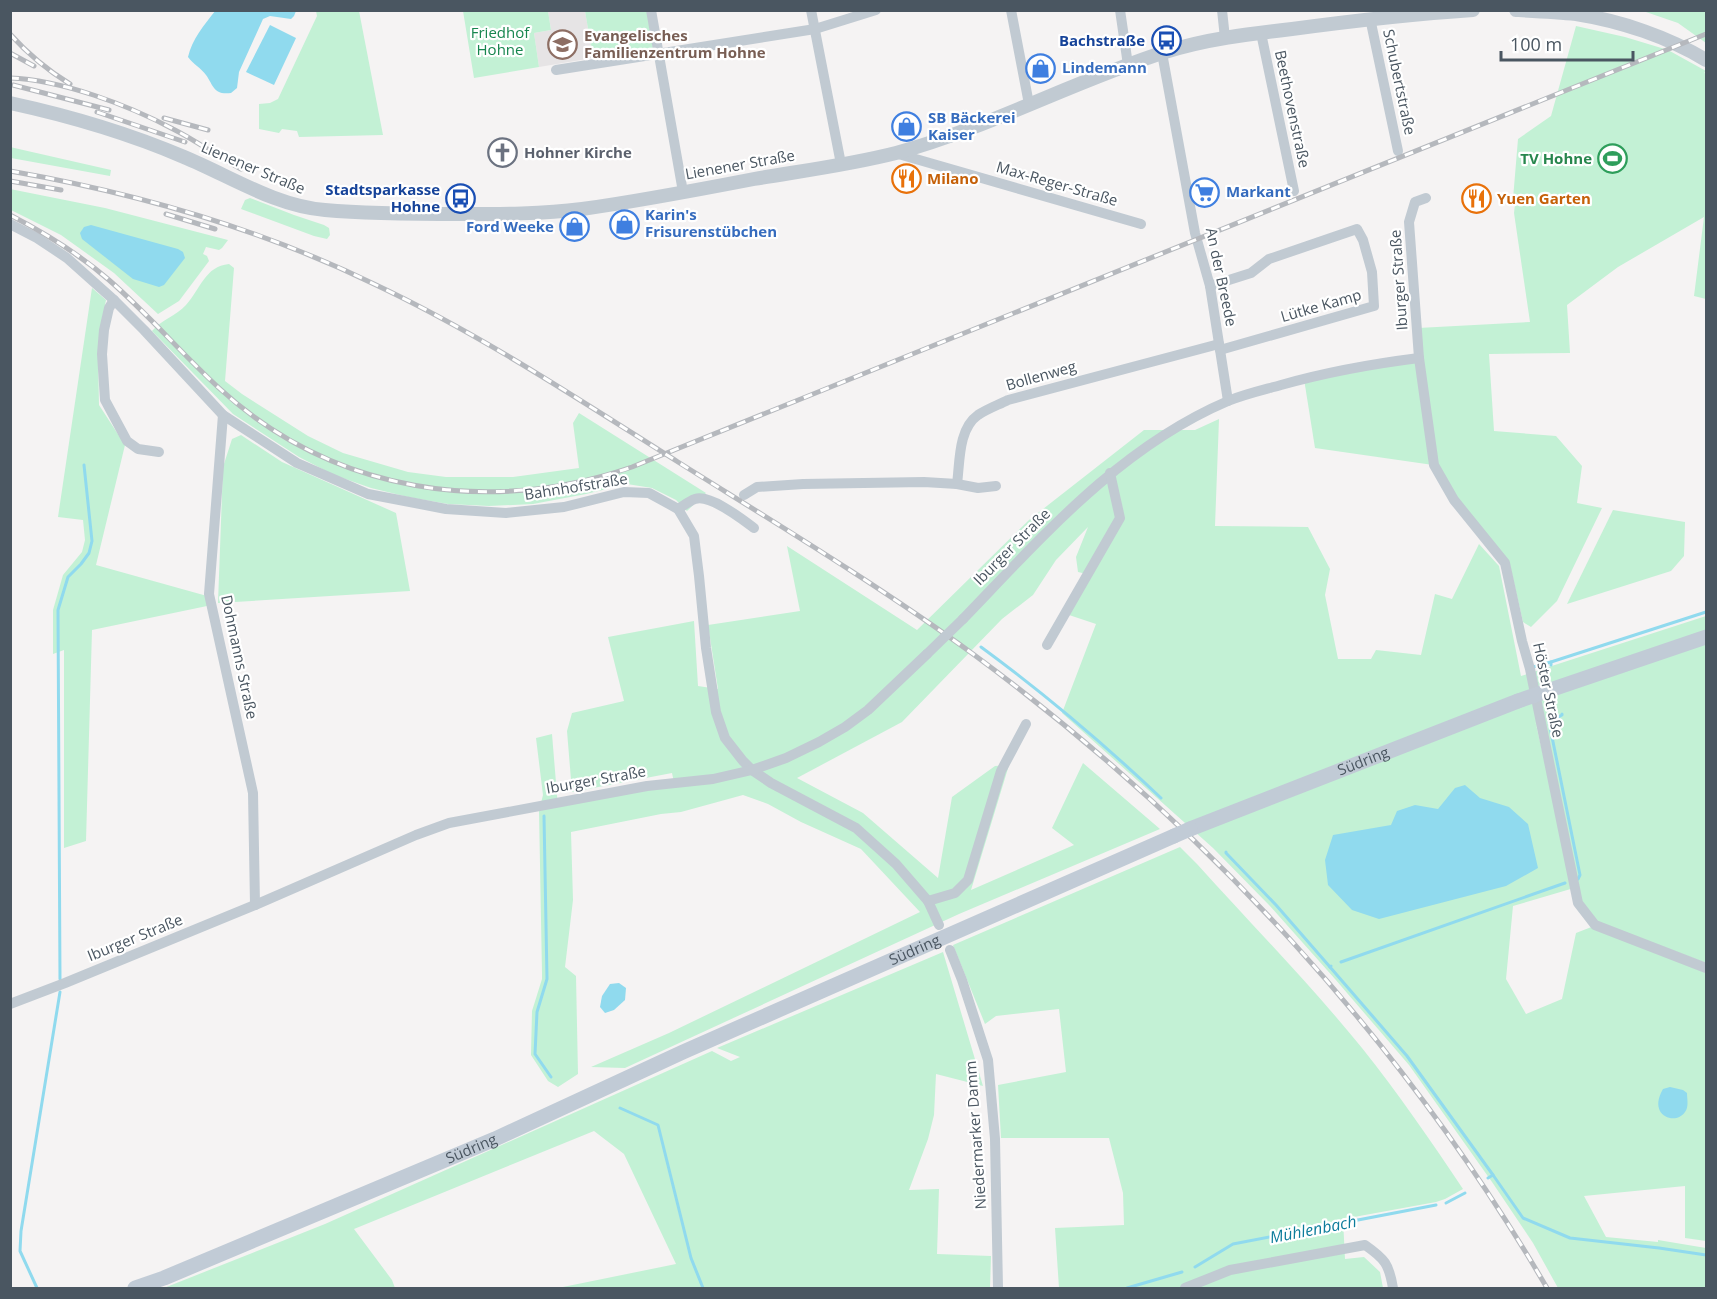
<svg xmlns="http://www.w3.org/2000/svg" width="1717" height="1299" font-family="'Open Sans',sans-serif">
<rect width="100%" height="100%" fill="#f5f3f3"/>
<path fill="#e6e4e5" d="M 548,11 L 585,11 L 593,58 L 539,67 L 534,33 L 551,30 Z"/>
<g fill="#c3f1d5">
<path d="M 316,11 L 359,11 L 383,135 L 299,137 L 297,131 L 282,129 L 279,133 L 259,129 L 259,104 L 270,103 L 278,99 L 317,16 Z"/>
<path d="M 463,11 L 548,11 L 551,30 L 534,33 L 539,67 L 474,78 Z"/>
<path d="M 585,11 L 647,11 L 653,48 L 593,58 Z"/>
<path d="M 1643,11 L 1706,11 L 1706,43 L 1678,23 Z"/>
<path d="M 1576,26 L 1625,37 L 1668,50 L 1706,71 L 1706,73 L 1704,72 L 1706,75 L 1706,299 L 1694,296 L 1704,217 L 1618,267 L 1567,305 L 1570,353 L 1489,354 L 1494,431 L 1556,436 L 1582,466 L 1577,503 L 1602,508 L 1557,601 L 1531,627 L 1523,622 L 1509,561 L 1456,498 L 1437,463 L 1418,328 L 1530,322 L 1514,213 L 1515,204 L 1513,199 L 1518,139 L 1551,116 Z"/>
<path d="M 10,147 L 111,170 L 110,176 L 11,158 Z"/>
<path d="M 10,189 L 105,208 L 228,240 L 222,248 L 219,250 L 206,247 L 203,254 L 207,256 L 209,261 L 179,301 L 158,314 L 114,273 L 61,235 L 11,210 Z"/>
<path d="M 250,198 L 294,215 L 324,225 L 329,228 L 330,235 L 327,239 L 314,236 L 241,209 L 245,200 Z"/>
<path d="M 229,264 L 234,268 L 225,381 L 242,394 L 308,436 L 343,453 L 408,472 L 446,477 L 513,477 L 579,468 L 573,423 L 579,413 L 706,493 L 687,511 L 676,500 L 652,488 L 627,484 L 586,494 L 533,504 L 489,506 L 448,504 L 408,497 L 371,488 L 334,475 L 299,457 L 233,414 L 152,331 C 162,319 176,316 186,305 C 200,290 205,266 229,264 Z"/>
<path d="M 92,288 L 106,300 L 100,330 L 98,355 L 99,405 L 125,445 L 96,565 L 207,596 L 207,606 L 92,630 L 86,841 L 64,848 L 64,650 L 53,654 L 53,610 L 63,575 L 82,552 L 85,540 L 83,520 L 58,517 Z"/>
<path d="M 1418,360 L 1433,465 L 1315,448 L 1304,379 Z"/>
<path d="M 1219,419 L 1215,526 L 1308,527 L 1330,569 L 1325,595 L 1338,659 L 1371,659 L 1376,650 L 1421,655 L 1435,594 L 1452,599 L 1479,544 L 1499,566 L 1521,676 L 1706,616 L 1706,963 L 1598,922 L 1582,901 L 1535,720 L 1574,888 L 1513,906 L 1506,979 L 1526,1014 L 1562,999 L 1576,933 L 1594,926 L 1706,973 L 1706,1241 L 1685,1238 L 1685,1186 L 1584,1196 L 1606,1237 L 1658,1242 L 1658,1240 L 1706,1248 L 1706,1288 L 1558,1288 L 1533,1243 L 1492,1182 L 1409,1065 L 1335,979 L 1269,905 L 1213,848 L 1062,713 L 1096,624 L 1069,615 L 1091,575 L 1078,572 L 1076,557 L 1088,527 L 1056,560 L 1033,595 L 1002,619 L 902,722 L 797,778 L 863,813 L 938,878 L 952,797 L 995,766 L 1009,765 L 971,890 L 1074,845 L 1052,828 L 1083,763 L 1160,829 L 959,914 L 625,1068 L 591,1067 L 669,1033 L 920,912 L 861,849 L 801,822 L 768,804 L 743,795 L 681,812 L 661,814 L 571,832 L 573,900 L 565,967 L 576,976 L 578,1074 L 558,1087 L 548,1081 L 531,1055 L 532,1011 L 542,979 L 542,973 L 539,811 L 543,795 L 536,738 L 552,734 L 558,807 L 638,791 L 675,787 L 672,773 L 572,792 L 567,731 L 572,713 L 624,701 L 608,637 L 694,621 L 698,686 L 718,689 L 708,625 L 800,611 L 787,546 L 917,630 L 1029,520 L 1144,430 L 1195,430 Z"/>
<path d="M 241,435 L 282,462 L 396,513 L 410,591 L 218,603 L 223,467 L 232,439 Z"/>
<path d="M 1613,510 L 1685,522 L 1684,556 L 1671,571 L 1567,604 Z"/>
<path d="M 1180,847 L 1197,864 C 1252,925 1310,984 1362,1048 C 1398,1093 1431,1141 1463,1189 L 1445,1199 L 1436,1202 L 1343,1219 L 1345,1259 L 1364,1257 L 1380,1272 L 1383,1288 L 1059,1288 L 1055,1228 L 1124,1225 L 1123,1193 L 1109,1138 L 1001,1138 L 998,1085 L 1066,1072 L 1059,1009 L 996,1016 L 985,1024 L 953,945 Z"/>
<path d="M 943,952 L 983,1086 L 936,1074 L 934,1115 L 928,1139 L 909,1190 L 939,1189 L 937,1254 L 991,1256 L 990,1288 L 558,1288 L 676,1264 L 624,1154 L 594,1131 L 354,1229 L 392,1280 L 395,1288 L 164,1288 L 325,1224 L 712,1051 L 731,1061 L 740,1057 L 717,1048 Z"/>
</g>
<g fill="#90daee">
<path d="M 216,10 L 296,11 L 294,16 L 291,19 L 270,16 L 263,19 L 239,72 L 237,88 L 231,93 C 213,95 214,86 206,75 C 201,68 193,64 188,57 C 192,39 204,25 216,10 Z"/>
<path d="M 270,25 L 296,38 L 274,85 L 246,72 Z"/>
<path d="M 91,225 L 178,249 L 183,252 L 185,258 L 164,285 L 159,287 L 133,279 L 82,239 L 80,233 L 84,227 Z"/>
<path d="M 1465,785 L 1480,798 L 1509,807 L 1528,824 L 1538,868 L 1506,886 L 1379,919 L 1352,910 L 1328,885 L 1325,860 L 1333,835 L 1391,825 L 1397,811 L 1415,805 L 1438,809 L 1455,788 Z"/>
<path d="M 619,983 L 626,988 L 625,1000 L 614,1010 L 605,1013 L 600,1007 L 602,996 L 610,984 Z"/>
<path d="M 1670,1087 L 1683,1090 L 1687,1093 C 1687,1099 1689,1107 1685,1112 C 1676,1126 1647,1116 1663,1089 Z"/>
</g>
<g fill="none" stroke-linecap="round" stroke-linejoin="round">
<g stroke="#90daee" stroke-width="3">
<path d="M 981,647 C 1045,694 1104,744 1161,798"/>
<path d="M 1551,665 L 1551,662 L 1706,612"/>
<path d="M 1533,667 L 1551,662"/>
<path d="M 1562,714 L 1562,715 L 1549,722 L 1580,875 L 1578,879"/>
<path d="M 544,816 L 547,979 L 537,1012 L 535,1054 L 551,1077"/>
<path d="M 1226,852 L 1226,853 L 1276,905 L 1330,967"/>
<path d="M 1341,962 L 1565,883"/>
<path d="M 1331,966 L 1330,967 L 1407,1056 L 1493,1175"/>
<path d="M 60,979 L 58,610 L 68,577 L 81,564 L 89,553 L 92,541 L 84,465"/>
<path d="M 620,1108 L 658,1125 L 691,1258 L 703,1288"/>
<path d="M 1488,1178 L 1493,1175 L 1523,1218 L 1570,1238 L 1659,1248 L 1706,1255"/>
<path d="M 1446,1203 L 1465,1193"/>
<path d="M 1195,1267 L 1233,1244 L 1436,1205"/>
<path d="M 37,1288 L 20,1251 L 21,1231 L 60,992"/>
<path d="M 1127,1288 L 1182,1272"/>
</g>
<g stroke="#c1cad2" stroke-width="10">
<path d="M 651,10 L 683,192"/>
<path d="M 811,10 L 841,164"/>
<path d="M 1011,10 L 1029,104"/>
<path d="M 1120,10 L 1128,65"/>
<path d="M 1222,10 L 1225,38"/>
<path d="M 1370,18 L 1398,151"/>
<path d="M 1261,33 L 1294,191"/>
<path d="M 1162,53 L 1195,233 L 1210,286 L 1228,401"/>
<path d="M 556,70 L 815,29 L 876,10"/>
<path d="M 895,153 L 1141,224"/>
<path d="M 1426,198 L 1415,202 L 1409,222 L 1419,358 L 1434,465 L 1454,500 L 1505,563 L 1522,641 L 1530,669 L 1578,903 L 1595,925 L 1706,968"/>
<path d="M 10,224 L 37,238 L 67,258 L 114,300 L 144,330 L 223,415 L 297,463 L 368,494 L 446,509 L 506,513 L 564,507 L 624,492 L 649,493 L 678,509 L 694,536 L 699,576 L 706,648 L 716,712 L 725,738 L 743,761 L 752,770 L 771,783 L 856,828 L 896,864 L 928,901 L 939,925"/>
<path d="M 1210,286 L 1251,273 L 1269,259 L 1357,229 L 1363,240 L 1372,272 L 1374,306 L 1220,350"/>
<path d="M 114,300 L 109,308 L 104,330 L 102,354 L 105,400 L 127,441 L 138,449 L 159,452"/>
<path d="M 223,415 L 209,594 L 253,793 L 255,905"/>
<path d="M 957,484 L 978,488 L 996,486"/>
<path d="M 744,495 L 757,487 L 803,484 L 924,482 L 957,484 C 960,462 958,429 978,415 C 987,409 998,405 1008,400 L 1219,344"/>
<path d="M 678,509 C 683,506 689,501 695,499 C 710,494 742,519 754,528"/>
<path d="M 963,619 C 1043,536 1120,447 1228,401 C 1245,394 1263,390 1281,385 C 1327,372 1371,364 1419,358"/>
<path d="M 1047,645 L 1120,518 L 1110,473"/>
<path d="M 928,901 L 955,893 L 968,880 L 1001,771 L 1026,724"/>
<path d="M 950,950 L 962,980 L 988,1060 L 995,1139 L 998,1288"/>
<path d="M 10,1004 L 65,983 L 255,905 L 416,835 L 449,823 L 647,786 L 713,779 L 752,770 L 786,758 L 819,742 L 845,727 L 868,710 L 927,654"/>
<path d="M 1185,1288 L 1230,1270 L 1365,1245 C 1385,1259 1389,1264 1393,1288"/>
</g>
<g stroke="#c1cad2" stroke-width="14">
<path d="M 1516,10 C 1536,11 1557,12 1576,14 C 1621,21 1668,37 1706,60"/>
<path d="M 10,103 C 70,116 128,133 184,157 C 230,176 275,206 325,210 C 370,214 416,214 461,214 C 502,214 542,214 582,209 C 640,201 697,190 754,179 C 801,171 849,165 896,153 C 988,128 1074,81 1165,52 C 1206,39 1249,34 1292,29 C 1352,21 1412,14 1473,10"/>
</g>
<g stroke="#c1cbd6" stroke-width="15">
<path d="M 1550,690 L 1706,637"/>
<path id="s1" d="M 1190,829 L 1518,701"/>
<path id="s2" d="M 135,1288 L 164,1278 L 495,1139 L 683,1052 L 1174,836"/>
</g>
<defs>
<g id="rail">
<path d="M 10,34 C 28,54 47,70 70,84"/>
<path d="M 10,53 L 34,66"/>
<path d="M 10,78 C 62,80 128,105 173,129 C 197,141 218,157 241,169"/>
<path d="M 13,85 L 109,110"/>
<path d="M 97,112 L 185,142"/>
<path d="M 164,118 L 208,130"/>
<path d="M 10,171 C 136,193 259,228 374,284 C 480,334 578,399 678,462 C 777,524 878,585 973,654 C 1204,824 1403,1041 1547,1288"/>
<path d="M 10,181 L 61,190"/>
<path d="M 166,214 L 215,229"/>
<path d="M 10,215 C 45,233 79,254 109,280 C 148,314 181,353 219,388 C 333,493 488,516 632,467 L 1706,34"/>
</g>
</defs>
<use href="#rail" stroke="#b5b8bd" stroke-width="5"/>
<use href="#rail" stroke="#fff" stroke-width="3" stroke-dasharray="9" stroke-linecap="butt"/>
<path stroke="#c1cad2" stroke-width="10" d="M 927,654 L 963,619"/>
<g stroke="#c1cbd6" stroke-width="15">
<path d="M 1518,701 L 1550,690"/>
<path d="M 1174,836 L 1190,829"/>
</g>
</g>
<defs>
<symbol id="bus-ring" viewBox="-11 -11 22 22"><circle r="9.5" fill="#fff" stroke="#1a4fb4" stroke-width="1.5"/><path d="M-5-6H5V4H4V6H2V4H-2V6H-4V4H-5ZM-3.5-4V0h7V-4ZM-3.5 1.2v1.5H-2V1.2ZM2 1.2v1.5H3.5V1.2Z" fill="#1a4fb4"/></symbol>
<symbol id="school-ring" viewBox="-11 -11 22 22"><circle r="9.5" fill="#fff" stroke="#8d6e63" stroke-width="1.5"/><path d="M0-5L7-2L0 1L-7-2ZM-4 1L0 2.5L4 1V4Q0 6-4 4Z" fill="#8d6e63"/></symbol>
<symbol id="shop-ring" viewBox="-11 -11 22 22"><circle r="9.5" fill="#fff" stroke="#3f7fe0" stroke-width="1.5"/><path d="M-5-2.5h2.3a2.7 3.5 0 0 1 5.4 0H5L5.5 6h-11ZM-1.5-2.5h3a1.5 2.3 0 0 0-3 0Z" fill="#3f7fe0"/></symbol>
<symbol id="church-ring" viewBox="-11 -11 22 22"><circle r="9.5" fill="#fff" stroke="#6b7280" stroke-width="1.5"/><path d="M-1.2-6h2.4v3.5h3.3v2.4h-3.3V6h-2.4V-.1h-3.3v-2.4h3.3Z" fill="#6b7280"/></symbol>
<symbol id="stadium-ring" viewBox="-11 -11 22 22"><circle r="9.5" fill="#fff" stroke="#2e9e5b" stroke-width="1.5"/><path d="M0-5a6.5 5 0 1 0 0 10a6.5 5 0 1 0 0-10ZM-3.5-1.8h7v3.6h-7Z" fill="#2e9e5b"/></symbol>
<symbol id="restaurant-ring" viewBox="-11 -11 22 22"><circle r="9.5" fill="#fff" stroke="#e8710a" stroke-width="1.5"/><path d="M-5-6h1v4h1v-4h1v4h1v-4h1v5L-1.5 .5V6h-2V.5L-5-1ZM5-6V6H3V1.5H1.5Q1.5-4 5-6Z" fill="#e8710a"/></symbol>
<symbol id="supermarket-ring" viewBox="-11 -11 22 22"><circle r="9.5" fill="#fff" stroke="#3f7fe0" stroke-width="1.5"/><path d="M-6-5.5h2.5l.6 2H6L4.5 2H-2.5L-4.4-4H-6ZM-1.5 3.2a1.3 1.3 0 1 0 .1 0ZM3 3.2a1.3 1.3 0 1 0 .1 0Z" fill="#3f7fe0"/></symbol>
</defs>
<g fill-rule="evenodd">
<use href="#bus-ring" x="1150" y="24" width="33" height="33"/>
<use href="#school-ring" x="546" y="28" width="33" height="33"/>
<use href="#shop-ring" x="1024" y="52" width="33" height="33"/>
<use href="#shop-ring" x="890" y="110" width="33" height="33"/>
<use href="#church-ring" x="486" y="136" width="33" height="33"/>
<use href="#stadium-ring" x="1596" y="142" width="33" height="33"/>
<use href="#restaurant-ring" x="890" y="162" width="33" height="33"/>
<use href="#supermarket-ring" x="1188" y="176" width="33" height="33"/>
<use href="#bus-ring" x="444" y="182" width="33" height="33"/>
<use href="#restaurant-ring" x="1460" y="182" width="33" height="33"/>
<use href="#shop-ring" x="608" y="208" width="33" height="33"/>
<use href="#shop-ring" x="558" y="210" width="33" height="33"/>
</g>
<g text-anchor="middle" stroke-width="4.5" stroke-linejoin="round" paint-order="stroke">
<g font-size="15" fill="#17864f" stroke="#fff">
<text x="500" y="38">Friedhof<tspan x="500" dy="17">Hohne</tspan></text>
</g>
<g font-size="15" font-weight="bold" fill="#785e54" stroke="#fff" text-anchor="start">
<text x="584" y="41">Evangelisches<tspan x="584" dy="17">Familienzentrum Hohne</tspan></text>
</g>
<g font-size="15" font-weight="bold" fill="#164399" stroke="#fff" text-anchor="end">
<text x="1145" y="46">Bachstraße</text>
<text x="440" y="195">Stadtsparkasse<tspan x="440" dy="17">Hohne</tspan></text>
</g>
<g font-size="15" font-weight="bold" fill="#366cbe" stroke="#fff" text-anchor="start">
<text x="1062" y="73">Lindemann</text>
<text x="928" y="123">SB Bäckerei<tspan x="928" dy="17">Kaiser</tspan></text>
<text x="1226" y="197">Markant</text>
<text x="645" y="220">Karin's<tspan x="645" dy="17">Frisurenstübchen</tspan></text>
<text x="554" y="232" text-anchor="end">Ford Weeke</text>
</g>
<g font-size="15" fill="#4a5661" stroke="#fff">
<text transform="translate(1399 82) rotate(78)" y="5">Schubertstraße</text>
<text transform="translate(1292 109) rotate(78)" y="5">Beethovenstraße</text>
<text transform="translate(740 165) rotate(-10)" y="5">Lienener Straße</text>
<text transform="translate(253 168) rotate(23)" y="5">Lienener Straße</text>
<text transform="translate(1057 184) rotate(16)" y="5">Max-Reger-Straße</text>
<text transform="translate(1221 277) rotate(78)" y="5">An der Breede</text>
<text transform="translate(1399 280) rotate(-94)" y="5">Iburger Straße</text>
<text transform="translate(1321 306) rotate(-16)" y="5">Lütke Kamp</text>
<text transform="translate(1041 376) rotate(-16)" y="5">Bollenweg</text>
<text transform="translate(576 487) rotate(-9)" y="5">Bahnhofstraße</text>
<text transform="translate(1012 547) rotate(-45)" y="5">Iburger Straße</text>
<text transform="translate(239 657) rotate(78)" y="5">Dohmanns Straße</text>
<text transform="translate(1548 690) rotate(78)" y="5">Höster Straße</text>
<text dy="5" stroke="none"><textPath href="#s1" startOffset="186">Südring</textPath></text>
<text transform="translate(596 780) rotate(-10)" y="5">Iburger Straße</text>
<text transform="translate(135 938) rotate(-22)" y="5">Iburger Straße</text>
<text dy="5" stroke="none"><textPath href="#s2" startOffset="850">Südring</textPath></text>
<text transform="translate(976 1135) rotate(-94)" y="5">Niedermarker Damm</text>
<text dy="5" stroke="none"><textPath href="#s2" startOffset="364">Südring</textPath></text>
</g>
<g font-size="15" font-weight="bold" fill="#5b616d" stroke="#fff" text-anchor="start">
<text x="524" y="158">Hohner Kirche</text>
</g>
<g font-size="15" font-weight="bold" fill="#27864d" stroke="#fff" text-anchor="end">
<text x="1592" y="164">TV Hohne</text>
</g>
<g font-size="15" font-weight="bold" fill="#c56008" stroke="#fff" text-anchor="start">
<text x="927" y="184">Milano</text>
<text x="1497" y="204">Yuen Garten</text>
</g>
<g font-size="16" font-style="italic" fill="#0c7c9b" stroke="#fff">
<text transform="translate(1313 1229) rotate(-11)" y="6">Mühlenbach</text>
</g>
</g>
<rect width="1717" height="1299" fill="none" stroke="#4a5661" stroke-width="24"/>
<path d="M1501 51v9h132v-9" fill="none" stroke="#4a5661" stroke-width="3"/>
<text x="1510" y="51" font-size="18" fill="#4a5661" stroke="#ffffff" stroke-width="4.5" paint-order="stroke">100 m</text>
</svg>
